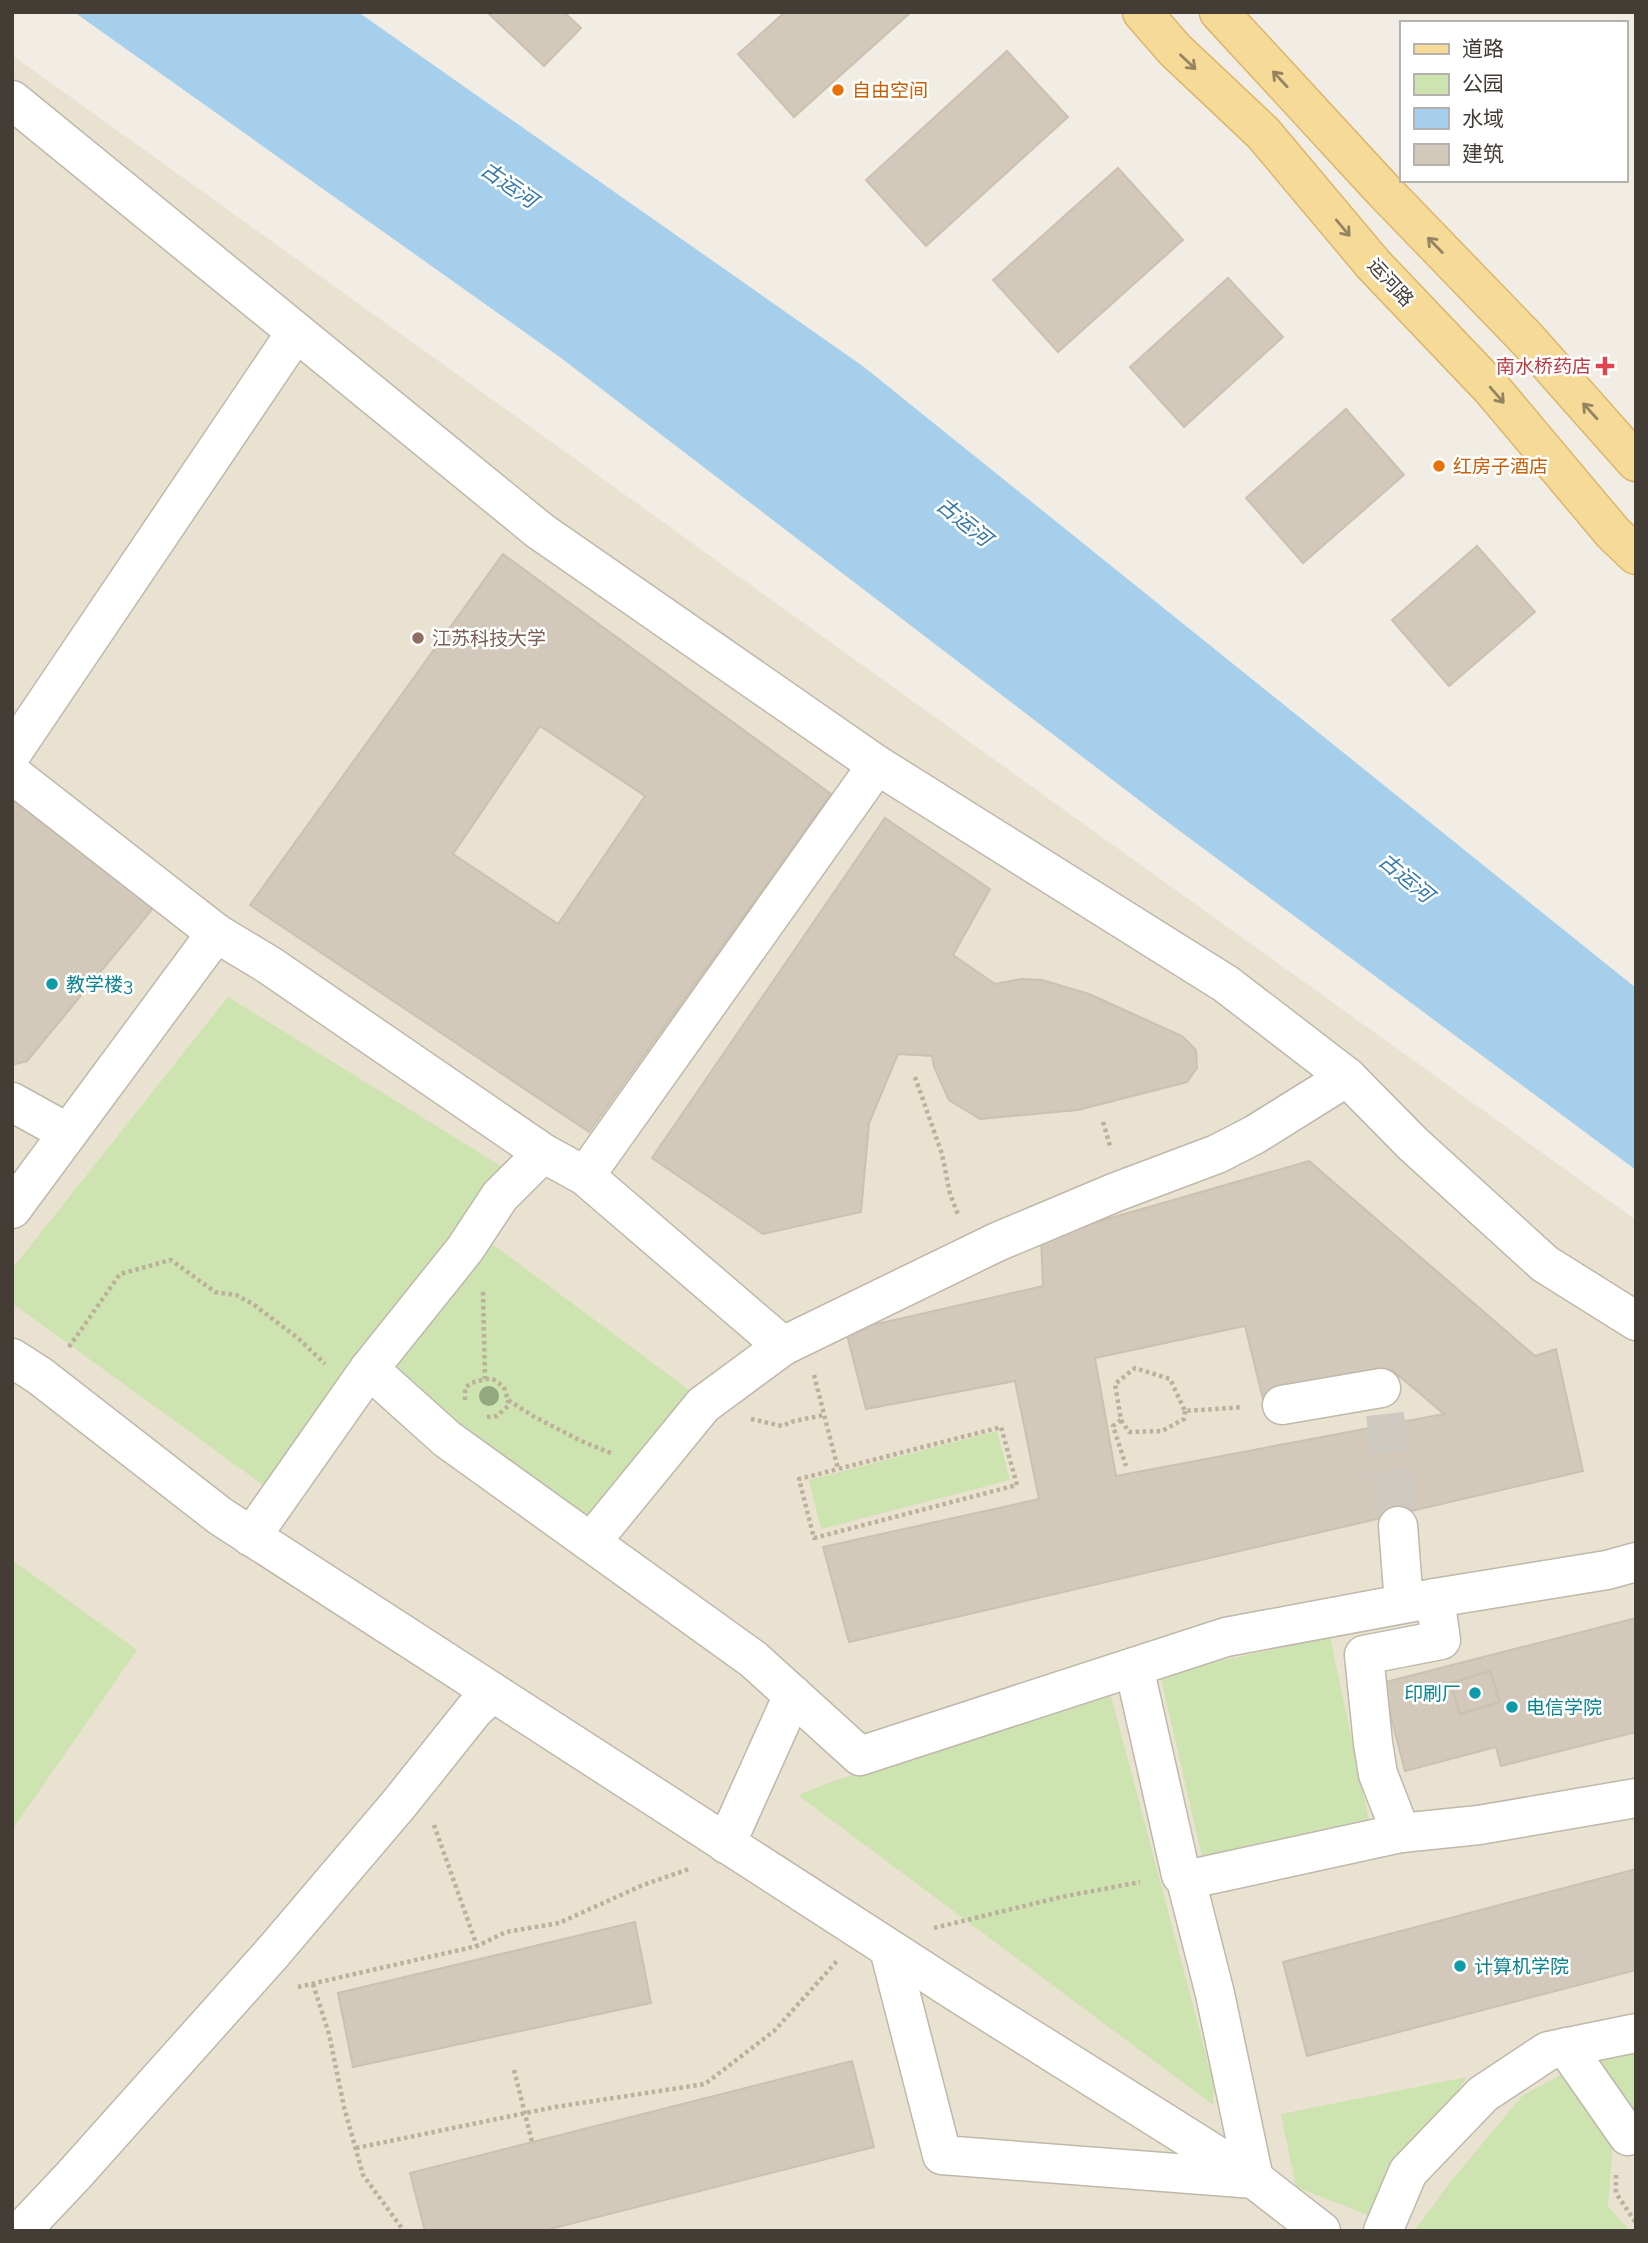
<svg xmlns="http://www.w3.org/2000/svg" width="1648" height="2243" font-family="Raleway,'Noto Sans SC',sans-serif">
<rect width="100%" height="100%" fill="#f1ede5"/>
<path fill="#e9e2d0" d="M 12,55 L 1636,1220 L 1636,2231 L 12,2231 Z"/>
<g fill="#cde3b0">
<path d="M 228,997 L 504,1168 L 270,1490 L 12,1303 L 12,1269 Z"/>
<path d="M 491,1243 L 689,1390 L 592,1519 L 384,1368 Z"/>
<path d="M 997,1431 L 1010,1480 L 821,1529 L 809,1480 Z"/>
<path d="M 12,1560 L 137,1650 L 12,1830 Z"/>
<path d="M 1330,1637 L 1370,1825 L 1203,1861 L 1160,1674 Z"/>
<path d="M 1111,1696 L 1214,2085 L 1213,2105 L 798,1795 L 837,1780 Z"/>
<path d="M 1636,2049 L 1636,2115 L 1590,2056 Z"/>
<path d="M 1572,2069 L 1613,2142 L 1608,2207 L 1631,2231 L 1414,2231 L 1452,2180 L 1523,2095 Z"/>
<path d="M 1467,2077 L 1373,2217 L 1296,2187 L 1281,2114 Z"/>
</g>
<path fill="#a5cfea" d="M 74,12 L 358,12 L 864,367 L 1636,988 L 1636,1170 L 1165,820 L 561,358 Z"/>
<g fill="#d2c9bb" stroke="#ccc0af" stroke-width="2" fill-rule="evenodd">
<path d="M 487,12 L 564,12 L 581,28 L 544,66 Z"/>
<path d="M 785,12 L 911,12 L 794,117 L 738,54 Z"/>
<path d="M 1007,51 L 1068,117 L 926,246 L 866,180 Z"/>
<path d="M 1118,168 L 1183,240 L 1058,352 L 993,280 Z"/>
<path d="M 1228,278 L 1283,337 L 1184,427 L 1130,367 Z"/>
<path d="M 1346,409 L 1404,475 L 1303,563 L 1246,498 Z"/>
<path d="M 1477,546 L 1535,612 L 1449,686 L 1392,620 Z"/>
<path d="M 503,554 L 831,794 L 589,1132 L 250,905 ZM 540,726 L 645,796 L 558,924 L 453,854 Z"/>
<path d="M 12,798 L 154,907 L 27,1061 L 12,1065 Z"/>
<path d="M 885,818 L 990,889 L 953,955 L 995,984 L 1021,979 L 1042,980 L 1089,994 L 1182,1036 L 1196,1050 L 1197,1068 L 1187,1082 L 1078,1110 L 980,1119 L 949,1100 L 934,1067 L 932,1056 L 898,1054 L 869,1123 L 861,1212 L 763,1234 L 652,1158 Z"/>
<path d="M 1309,1161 L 1535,1356 L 1556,1349 L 1583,1471 L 849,1642 L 823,1547 L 1039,1499 L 1015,1381 L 866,1409 L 846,1331 L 1043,1286 L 1041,1238 ZM 1245,1326 L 1263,1399 L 1392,1370 L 1444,1414 L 1116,1476 L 1095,1358 Z"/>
<path d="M 1636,1618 L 1636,1732 L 1501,1766 L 1496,1747 L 1405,1771 L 1382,1683 Z"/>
<path d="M 1490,1671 L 1500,1702 L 1460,1714 L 1451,1683 Z"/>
<path d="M 1636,1869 L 1636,1970 L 1307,2056 L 1283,1962 Z"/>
<path d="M 635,1922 L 651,2003 L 353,2067 L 338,1993 Z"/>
<path d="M 852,2061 L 874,2147 L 542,2231 L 425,2231 L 410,2173 Z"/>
</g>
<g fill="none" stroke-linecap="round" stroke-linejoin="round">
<path stroke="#cecac2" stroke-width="38" stroke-dasharray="38 19" stroke-linecap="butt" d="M 1385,1414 L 1398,1526"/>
<defs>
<g id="minor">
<path d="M 12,100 L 540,531 L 877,765 L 1226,984 L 1347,1077 L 1413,1144 L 1545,1264 L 1636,1321"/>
<path d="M 12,753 L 296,332"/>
<path d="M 12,774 L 216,933 L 269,965 L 543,1153 L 585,1176 L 783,1346 L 997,1242 L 1116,1192 L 1217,1154 L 1254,1135 L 1347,1077"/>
<path d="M 12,1102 L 68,1133"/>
<path d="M 543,1153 L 500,1196 L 465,1249 L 369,1369 L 447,1439 L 753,1659 L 860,1756 L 1226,1637 L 1435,1598 L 1441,1640 L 1364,1655 L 1373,1743 L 1378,1774 L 1401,1833 L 1186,1880 L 1215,1994 L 1254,2179 L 942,2155 L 889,1949"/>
<path d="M 585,1176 L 877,765"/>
<path d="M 12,1209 L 216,933"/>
<path d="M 12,1358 L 40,1376 L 220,1516 L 955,1991 L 1254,2179 L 1321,2231"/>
<path d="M 1282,1405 L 1381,1388"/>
<path d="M 1398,1526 L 1404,1603"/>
<path d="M 251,1537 L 369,1369"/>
<path d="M 591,1542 L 703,1405 L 783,1346"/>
<path d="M 1435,1598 L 1607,1570 L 1636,1562"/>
<path d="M 1134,1667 L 1181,1875 L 1186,1880"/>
<path d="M 1401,1833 L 1479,1825 L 1636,1798"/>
<path d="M 726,1844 L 793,1695"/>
<path d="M 1566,2047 L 1628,2136"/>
<path d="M 21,2231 L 73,2176 L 274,1951 L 399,1804 L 474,1710 L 492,1693"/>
<path d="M 1383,2231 L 1408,2172 L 1483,2094 L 1548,2051 L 1636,2033"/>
</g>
<g id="major">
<path d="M 1142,12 L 1175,50 L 1263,133 L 1373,264 L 1492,389 L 1613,533 L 1636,555"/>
<path d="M 1219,12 L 1383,190 L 1527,339 L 1636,462"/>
</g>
</defs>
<use href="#minor" stroke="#bfb8ab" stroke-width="41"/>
<use href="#major" stroke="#dab76a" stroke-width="41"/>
<g stroke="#bcb09b" stroke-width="4.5" stroke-dasharray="3.5 3.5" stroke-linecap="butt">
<path d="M 915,1077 L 942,1154 L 950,1194 L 959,1217"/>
<path d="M 1103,1122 L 1111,1149"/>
<path d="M 483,1292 L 485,1379"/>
<path d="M 69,1347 L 120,1274 L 171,1260 L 215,1292 L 236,1295 L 253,1304 L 299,1339 L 325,1364"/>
<path d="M 814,1375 L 838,1469 L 1001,1427 L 1017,1485 L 814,1538 L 799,1479 L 838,1469"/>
<path d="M 465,1400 L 465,1388 L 471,1383 L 485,1379 L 493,1379 L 504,1387 L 508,1400 L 533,1416 L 579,1440 L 613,1454"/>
<path d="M 1185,1411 L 1184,1419 L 1162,1431 L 1129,1432 L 1121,1420 L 1115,1384 L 1135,1368 L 1170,1379 L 1185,1411 L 1243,1407"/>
<path d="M 487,1417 L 497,1416 L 508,1406 L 508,1400"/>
<path d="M 751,1419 L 782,1426 L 794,1421 L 824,1415"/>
<path d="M 1121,1420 L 1113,1426 L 1126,1466"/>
<path d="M 434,1825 L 477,1946"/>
<path d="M 934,1928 L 1061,1897 L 1140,1882"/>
<path d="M 313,1984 L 329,2034 L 344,2107 L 363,2175 L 404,2231"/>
<path d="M 298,1987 L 477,1946 L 506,1932 L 559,1923 L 643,1885 L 689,1869"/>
<path d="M 514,2070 L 532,2142"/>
<path d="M 356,2148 L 555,2107 L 705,2084 L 774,2031 L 837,1961"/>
<path d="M 1616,2175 L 1616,2193 L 1636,2223"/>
</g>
<use href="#minor" stroke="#fff" stroke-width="38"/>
<use href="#major" stroke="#f6da98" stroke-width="38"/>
</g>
<circle fill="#94a880" cx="489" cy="1396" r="10"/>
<defs><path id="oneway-shaft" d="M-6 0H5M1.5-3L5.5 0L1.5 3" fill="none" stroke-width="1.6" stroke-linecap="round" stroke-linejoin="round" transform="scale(1.75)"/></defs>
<g stroke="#948462">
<use href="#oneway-shaft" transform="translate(1188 62) rotate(44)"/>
<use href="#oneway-shaft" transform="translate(1280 79) rotate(-133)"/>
<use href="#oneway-shaft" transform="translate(1343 228) rotate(50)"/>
<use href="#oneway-shaft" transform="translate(1435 245) rotate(-134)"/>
<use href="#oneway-shaft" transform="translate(1497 395) rotate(49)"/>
<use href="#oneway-shaft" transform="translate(1590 411) rotate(-132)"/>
</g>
<g fill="#e8710a" stroke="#fff" stroke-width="2.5">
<circle cx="838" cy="90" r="7"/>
<circle cx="1439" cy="466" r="7"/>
</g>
<path fill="#e0444e" stroke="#fff" stroke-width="2.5" d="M1601.5 355.5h7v7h7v7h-7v7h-7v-7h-7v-7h7z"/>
<circle fill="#8d6e63" stroke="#fff" stroke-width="2.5" cx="418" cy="638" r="7"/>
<g fill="#0f9aa8" stroke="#fff" stroke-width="2.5">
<circle cx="52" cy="984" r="7"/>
<circle cx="1475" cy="1693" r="7"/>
<circle cx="1512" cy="1707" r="7"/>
<circle cx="1460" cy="1966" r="7"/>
</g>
<g text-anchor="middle" stroke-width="5" stroke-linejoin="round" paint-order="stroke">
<g font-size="19" fill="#c56008" stroke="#fff" text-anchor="start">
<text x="852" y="97">自由空间</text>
<text x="1453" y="473">红房子酒店</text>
</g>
<g font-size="19" fill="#433d35" stroke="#fff">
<text transform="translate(1391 282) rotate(47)" y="7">运河路</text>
</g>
<g font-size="19" fill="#be3a42" stroke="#fff" text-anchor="end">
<text x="1591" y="373">南水桥药店</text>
</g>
<g font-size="19" fill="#785e54" stroke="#fff" text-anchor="start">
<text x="432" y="645">江苏科技大学</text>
</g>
<g font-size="19" fill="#0d838f" stroke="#fff" text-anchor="start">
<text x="66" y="991">教学楼3</text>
<text x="1461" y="1700" text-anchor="end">印刷厂</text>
<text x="1526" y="1714">电信学院</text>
<text x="1474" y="1973">计算机学院</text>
</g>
<g font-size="21" font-style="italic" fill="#3779a6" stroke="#fff">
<text transform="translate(509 185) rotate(35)" y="7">古运河</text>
<text transform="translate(964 522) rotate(39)" y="7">古运河</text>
<text transform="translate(1406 878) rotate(40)" y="7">古运河</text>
</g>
</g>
<rect width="1648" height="2243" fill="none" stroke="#433d35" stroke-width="28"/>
<rect x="1400" y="21" width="228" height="161" fill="#ffffff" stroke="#b4b1ae" stroke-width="2"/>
<rect x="1414" y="44" width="35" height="10" fill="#f6da98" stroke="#b4b1ae" stroke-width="2"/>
<text x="1462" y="56" font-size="21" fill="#433d35">道路</text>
<rect x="1414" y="74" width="35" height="21" fill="#cde3b0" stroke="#b4b1ae" stroke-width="2"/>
<text x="1462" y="91" font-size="21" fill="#433d35">公园</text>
<rect x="1414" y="108" width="35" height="21" fill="#a5cfea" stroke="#b4b1ae" stroke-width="2"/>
<text x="1462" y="126" font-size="21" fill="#433d35">水域</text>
<rect x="1414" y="144" width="35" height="21" fill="#d2c9bb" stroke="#b4b1ae" stroke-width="2"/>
<text x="1462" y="161" font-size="21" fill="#433d35">建筑</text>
</svg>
